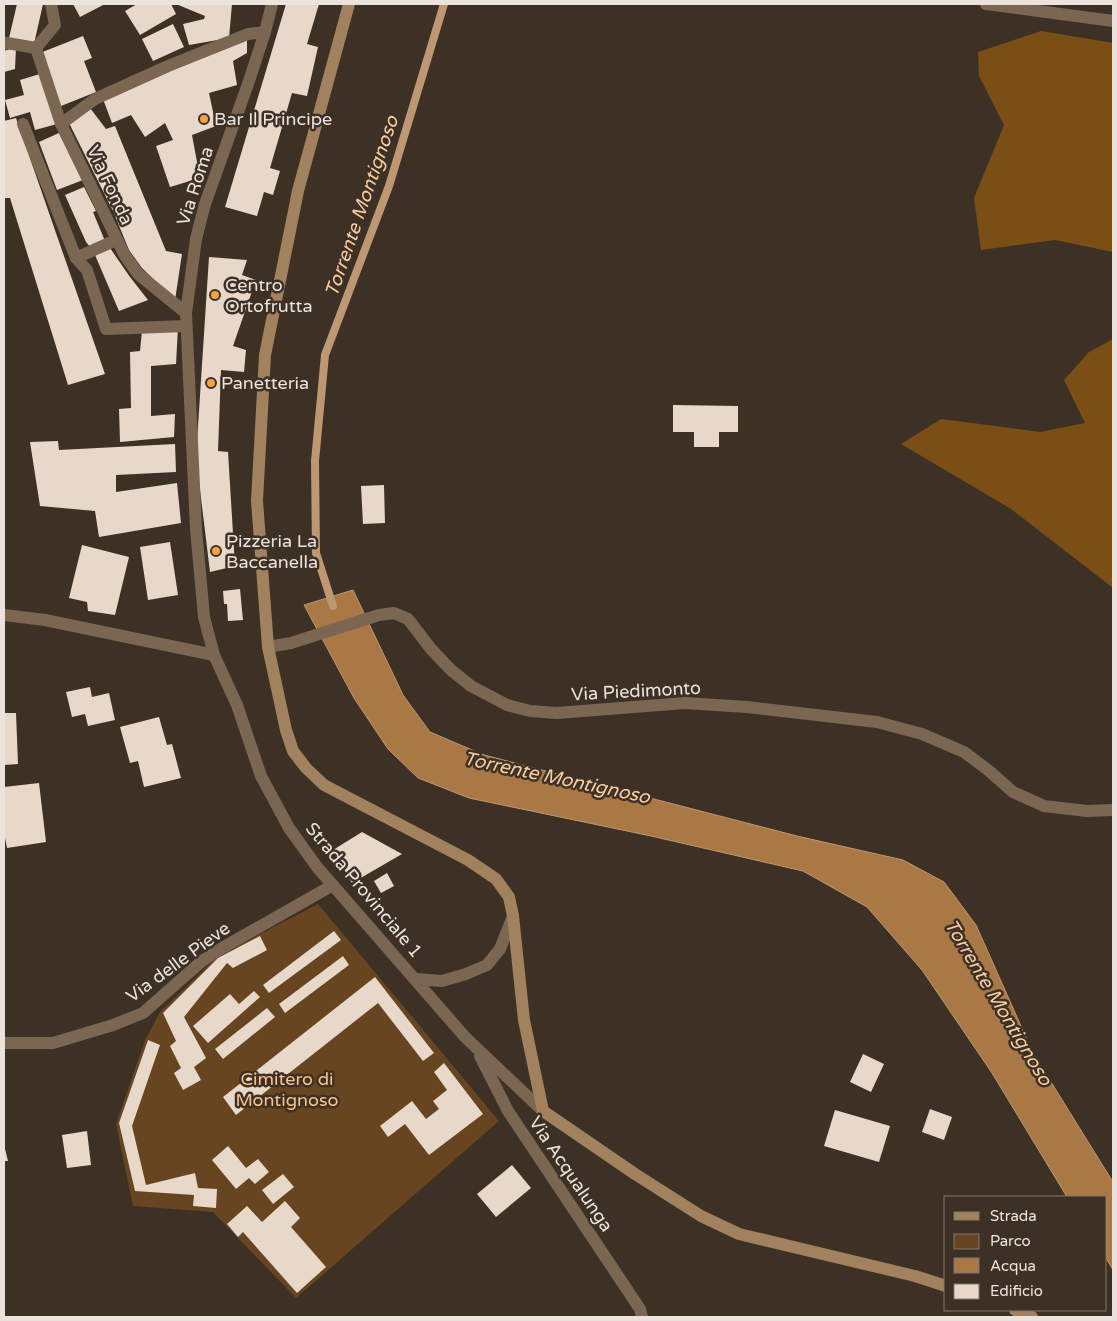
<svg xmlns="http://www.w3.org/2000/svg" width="1117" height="1321" font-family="'Varela Round',sans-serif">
<rect width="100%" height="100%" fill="#3d3126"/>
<path fill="#664520" d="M 318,904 L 499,1121 L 296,1298 L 213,1212 L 133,1206 L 116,1124 L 145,1040 L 160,1012 L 218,956 Z"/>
<g fill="#7b4e15">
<path d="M 1041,31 L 1113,43 L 1113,252 L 1055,240 L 981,250 L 974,198 L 1004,125 L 979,76 L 978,52 Z"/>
<path d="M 1113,339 L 1113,588 L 1011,509 L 901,444 L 941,419 L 1040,432 L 1085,423 L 1064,380 L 1089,352 Z"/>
</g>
<path fill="#a97844" stroke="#bd9872" d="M 353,590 L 403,695 L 430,732 L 484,755 L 797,836 L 903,860 L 944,882 L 976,925 L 1033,1053 L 1113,1182 L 1113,1270 L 1106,1258 L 1106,1197 L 1067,1197 L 992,1073 L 922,970 L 867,907 L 803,871 L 651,836 L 469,798 L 418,778 L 388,749 L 354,698 L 304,605 Z"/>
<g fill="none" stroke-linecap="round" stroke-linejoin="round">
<path stroke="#bd9872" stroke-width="8" d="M 333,606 L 316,553 L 315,461 L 325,355 L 389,186 L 444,4"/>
</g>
<g fill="#e7d8ca">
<path d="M 17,4 L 43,4 L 34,44 L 9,38 Z"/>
<path d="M 73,4 L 105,4 L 80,17 Z"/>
<path d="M 137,4 L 171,4 L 176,14 L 140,35 L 125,11 Z"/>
<path d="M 176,4 L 232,4 L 229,38 L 189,45 L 183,24 L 204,19 L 205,16 Z"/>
<path d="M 286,4 L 319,4 L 307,44 L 318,47 L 307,96 L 292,93 L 270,168 L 280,171 L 273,195 L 264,192 L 257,216 L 225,207 Z"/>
<path d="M 173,24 L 184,47 L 153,61 L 142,39 Z"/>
<path d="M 83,36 L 92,58 L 84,61 L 96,92 L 61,106 L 40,53 Z"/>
<path d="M 247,39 L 247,53 L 233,61 L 237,85 L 209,93 L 216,126 L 192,135 L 200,178 L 170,187 L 156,146 L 173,140 L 165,123 L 145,137 L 131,115 L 112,123 L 103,99 Z"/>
<path d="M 16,47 L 15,69 L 4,72 L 4,51 Z"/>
<path d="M 43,73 L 57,124 L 35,130 L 30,112 L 10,118 L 5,100 L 24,95 L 20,80 Z"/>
<path d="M 90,108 L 106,129 L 115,126 L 166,251 L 182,254 L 175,300 L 142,268 L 129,250 L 113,211 L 69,123 Z"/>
<path d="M 16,118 L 105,374 L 68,385 L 10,198 L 4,198 L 4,121 Z"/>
<path d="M 59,133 L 83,180 L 57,190 L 39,142 Z"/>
<path d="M 84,187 L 96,211 L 93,212 L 105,241 L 91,248 L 86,242 L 65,195 Z"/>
<path d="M 110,248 L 130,277 L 148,300 L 119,311 L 95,255 Z"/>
<path d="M 209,257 L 247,260 L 242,275 L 256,280 L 233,346 L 246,350 L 244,372 L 221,370 L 218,451 L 228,452 L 235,566 L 210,572 L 196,457 Z"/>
<path d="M 178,327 L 176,364 L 151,366 L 151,416 L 175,414 L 174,437 L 120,442 L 119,409 L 131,408 L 130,352 L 140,351 L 142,331 Z"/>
<path d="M 673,405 L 738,406 L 738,432 L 719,432 L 719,447 L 694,447 L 694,432 L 673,432 Z"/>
<path d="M 58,441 L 59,450 L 175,444 L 176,472 L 116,475 L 116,492 L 177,483 L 181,523 L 99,537 L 95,511 L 40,506 L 30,442 Z"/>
<path d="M 384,485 L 385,523 L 363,524 L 361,486 Z"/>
<path d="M 170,542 L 178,595 L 148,600 L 140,547 Z"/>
<path d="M 82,545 L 129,557 L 115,615 L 88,611 L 87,602 L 69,598 Z"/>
<path d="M 240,589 L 243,620 L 228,621 L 227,604 L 224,604 L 223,591 Z"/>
<path d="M 90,687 L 92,697 L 109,693 L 115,720 L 88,726 L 85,714 L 72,717 L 66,692 Z"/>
<path d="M 4,713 L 16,713 L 18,764 L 4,765 Z"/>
<path d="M 159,717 L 167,745 L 172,744 L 181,778 L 144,787 L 138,761 L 130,763 L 120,727 Z"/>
<path d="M 39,783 L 46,842 L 7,848 L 5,838 L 4,838 L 4,787 Z"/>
<path d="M 362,832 L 402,854 L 352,883 L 333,850 Z"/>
<path d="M 387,873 L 394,886 L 381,893 L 374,881 Z"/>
<path d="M 334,931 L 341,940 L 269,993 L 263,985 Z"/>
<path d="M 260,936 L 267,950 L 233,968 L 227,963 L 184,1017 L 206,1058 L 194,1067 L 201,1080 L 183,1090 L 174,1073 L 181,1068 L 170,1046 L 176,1041 L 163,1013 L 218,958 Z"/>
<path d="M 343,956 L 349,965 L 285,1013 L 279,1004 Z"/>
<path d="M 375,977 L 434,1053 L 423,1061 L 378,1003 L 236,1115 L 223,1097 Z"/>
<path d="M 254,991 L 260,997 L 208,1043 L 193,1026 L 230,994 L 239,1004 Z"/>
<path d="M 267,1008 L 275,1017 L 223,1059 L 215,1049 Z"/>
<path d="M 148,1040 L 160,1045 L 132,1126 L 146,1185 L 195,1173 L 198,1188 L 217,1189 L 216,1208 L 193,1206 L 194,1195 L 135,1191 L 119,1123 Z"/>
<path d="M 863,1054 L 884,1064 L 871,1092 L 850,1082 Z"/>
<path d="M 444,1063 L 483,1114 L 429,1155 L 405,1124 L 388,1137 L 380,1126 L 412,1101 L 426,1119 L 439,1109 L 433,1101 L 447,1090 L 434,1072 Z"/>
<path d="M 930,1109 L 952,1117 L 944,1140 L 922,1132 Z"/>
<path d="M 835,1110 L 890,1126 L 879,1162 L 824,1146 Z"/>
<path d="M 87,1131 L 91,1165 L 67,1168 L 62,1135 Z"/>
<path d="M 4,1145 L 8,1161 L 4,1161 Z"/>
<path d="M 228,1146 L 246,1168 L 258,1159 L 269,1172 L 255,1184 L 249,1178 L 236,1189 L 212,1160 Z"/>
<path d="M 512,1165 L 531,1188 L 496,1217 L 477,1194 Z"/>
<path d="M 283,1174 L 294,1187 L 273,1204 L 262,1190 Z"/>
<path d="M 285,1201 L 300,1218 L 291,1227 L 326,1267 L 297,1293 L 243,1232 L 238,1237 L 227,1224 L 247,1206 L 262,1222 Z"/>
</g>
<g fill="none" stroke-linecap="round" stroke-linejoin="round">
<g stroke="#7b6651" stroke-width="12">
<path d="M 272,4 L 265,32 L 248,84 L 205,204 L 196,239 L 186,313 L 196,529 L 204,617 L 214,655 L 237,705 L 261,776 L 289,828 L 317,867 L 465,1037 L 543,1111"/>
<path d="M 986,4 L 1113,21"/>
<path d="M 4,44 L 7,43 L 36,48"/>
<path d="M 36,48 L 61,124 L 124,254 L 138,274 L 186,313"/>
<path d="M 36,48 L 55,25 L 51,4"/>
<path d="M 23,124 L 76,258 L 87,270 L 106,329 L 186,326"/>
<path d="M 61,124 L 95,99 L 168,66 L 248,34 L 265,32"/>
<path d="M 76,258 L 116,240"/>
<path d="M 4,615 L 45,620 L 214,655"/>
<path d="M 268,647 L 291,643 L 379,615 L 394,613 L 408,619 L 431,649 L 451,670 L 471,686 L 507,705 L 530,711 L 557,713 L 685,703 L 747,707 L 877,722 L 922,734 L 964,752 L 988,770 L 1013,792 L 1044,806 L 1087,811 L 1113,810"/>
<path d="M 416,979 L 442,981 L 466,974 L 487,965 L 500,949 L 513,916"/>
<path d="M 4,1043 L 53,1043 L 113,1025 L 143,1013 L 202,961 L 222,948 L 333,885"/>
<path d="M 480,1056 L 508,1111 L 640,1309 L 642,1317"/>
</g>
<g stroke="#a2815f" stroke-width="12">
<path d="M 349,4 L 298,191 L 265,355 L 257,501 L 268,647 L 286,730 L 293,751 L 306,768 L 324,785 L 468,860 L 496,879 L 509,897 L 513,916 L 524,1020 L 543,1111 L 635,1174 L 701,1216 L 739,1234 L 915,1276 L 946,1286"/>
<path d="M 1015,1310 L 1032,1317"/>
</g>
</g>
<g fill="#f4a344" stroke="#3d3126" stroke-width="2">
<circle cx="204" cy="119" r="5"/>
<circle cx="215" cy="295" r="5"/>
<circle cx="211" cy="383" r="5"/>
<circle cx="216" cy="551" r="5"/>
</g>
<g text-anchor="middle" stroke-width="5" stroke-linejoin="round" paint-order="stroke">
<g font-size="18" fill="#ebe3dc" stroke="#3d3126" text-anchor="start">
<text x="214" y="125">Bar Il Principe</text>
<text x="225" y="291">Centro<tspan x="225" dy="21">Ortofrutta</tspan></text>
<text x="221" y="389">Panetteria</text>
<text x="226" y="547">Pizzeria La<tspan x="226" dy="21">Baccanella</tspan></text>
</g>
<g font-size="18" fill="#ebe3dc" stroke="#3d3126">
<text transform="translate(110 185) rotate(65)" y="6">Via Fonda</text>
<text transform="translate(195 186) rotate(-72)" y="6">Via Roma</text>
<text transform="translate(636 691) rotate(-3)" y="6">Via Piedimonto</text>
<text transform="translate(364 890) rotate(50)" y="6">Strada Provinciale 1</text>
<text transform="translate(178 962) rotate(-36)" y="6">Via delle Pieve</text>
<text transform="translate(571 1174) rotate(56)" y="6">Via Acqualunga</text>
</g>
<g font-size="18" fill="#fac289" stroke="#3d3126">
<text x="287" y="1085">Cimitero di<tspan x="287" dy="21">Montignoso</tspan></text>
</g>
<g font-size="19" font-style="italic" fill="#f6cca1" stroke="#3d3126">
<text transform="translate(361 206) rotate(-71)" y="7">Torrente Montignoso</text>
<text transform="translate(557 777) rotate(12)" y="7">Torrente Montignoso</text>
<text transform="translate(999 1002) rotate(59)" y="7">Torrente Montignoso</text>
</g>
</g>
<rect width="1117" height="1321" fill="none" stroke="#ebe3dc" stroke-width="10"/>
<rect x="944" y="1196" width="162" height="115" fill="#3d3126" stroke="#83786f"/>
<rect x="954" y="1212" width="25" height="8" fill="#a2815f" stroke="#83786f"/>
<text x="990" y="1221" font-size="15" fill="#ebe3dc">Strada</text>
<rect x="954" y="1234" width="25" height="15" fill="#664520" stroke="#83786f"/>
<text x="990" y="1246" font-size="15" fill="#ebe3dc">Parco</text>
<rect x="954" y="1258" width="25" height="15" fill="#a97844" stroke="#83786f"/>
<text x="990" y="1271" font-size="15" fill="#ebe3dc">Acqua</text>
<rect x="954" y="1284" width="25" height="15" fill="#e7d8ca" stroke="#83786f"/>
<text x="990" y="1296" font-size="15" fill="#ebe3dc">Edificio</text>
</svg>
